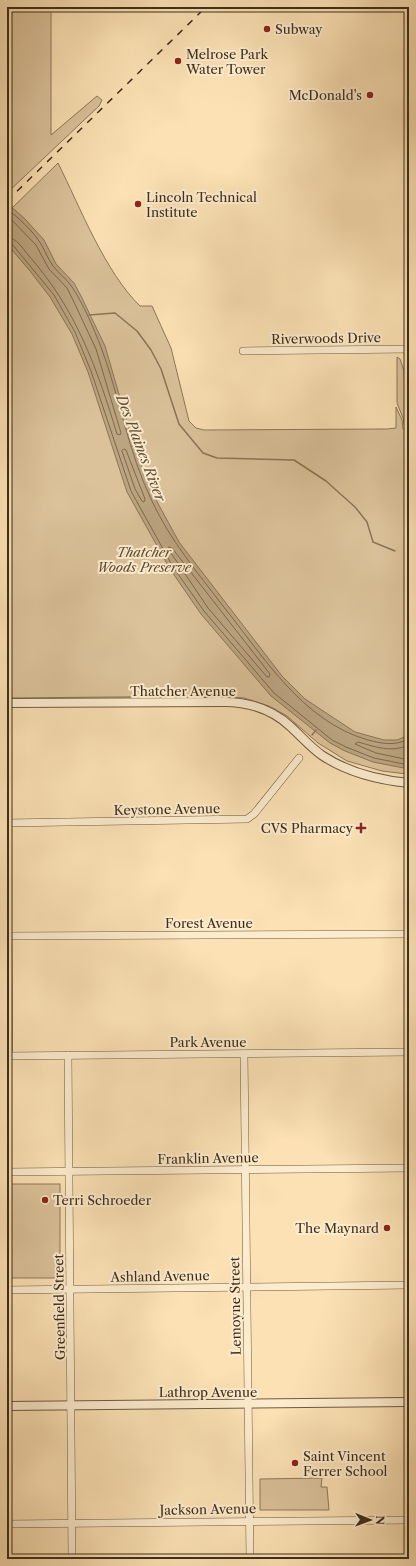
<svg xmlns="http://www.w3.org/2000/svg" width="416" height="1566" font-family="'Libre Caslon Text',serif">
<rect width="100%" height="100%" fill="#fbe1b4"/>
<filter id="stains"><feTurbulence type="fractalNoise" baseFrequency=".005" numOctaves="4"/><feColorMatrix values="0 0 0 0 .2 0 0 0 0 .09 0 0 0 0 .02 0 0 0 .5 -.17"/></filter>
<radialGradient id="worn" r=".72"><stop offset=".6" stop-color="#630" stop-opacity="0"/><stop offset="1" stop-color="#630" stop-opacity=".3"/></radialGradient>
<g fill="#dbc29a" stroke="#8e785a">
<path d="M 7,9 L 51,9 L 51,135 L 97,96 L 102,100 L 99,106 L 7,193 Z"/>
<path d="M 58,163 C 80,207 105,272 140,306 L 152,306 L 171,348 L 189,421 L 196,428 L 204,430 L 387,429 L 396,428 L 396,407 L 402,420 L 403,429 L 405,429 L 403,418 L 397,403 L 397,357 L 400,359 L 404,371 L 407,428 L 409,429 L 409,771 L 407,774 L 382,771 L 347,761 L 318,743 L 287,716 L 269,706 L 244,698 L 216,696 L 7,698 L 7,213 Z"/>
<rect x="7" y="1184" width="53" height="94"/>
<path d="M 322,1478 L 321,1487 L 327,1487 L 329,1510 L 260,1510 L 260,1479 Z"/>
</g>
<path fill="#bba480" stroke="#8a7457" d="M 7,203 L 25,219 L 44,240 L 56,264 L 74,283 L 81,296 L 105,346 L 134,446 L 146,476 L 155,498 L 179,542 L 282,676 L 305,699 L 355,732 L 384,740 L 397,740 L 409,735 L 409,769 L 373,762 L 345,751 L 330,743 L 271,696 L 201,614 L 170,569 L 127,492 L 88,372 L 72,334 L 50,297 L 30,271 L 7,244 Z"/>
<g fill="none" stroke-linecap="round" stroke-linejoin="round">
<g stroke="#7e684d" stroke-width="1">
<path d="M 7,209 C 19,218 33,231 41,244 C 45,251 48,259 53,266 C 58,273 67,279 72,287 C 84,305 93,327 101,347 C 120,398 128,452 152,501 C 170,540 197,572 223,606 C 264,657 302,721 368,740 C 384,744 394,746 409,739"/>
<path d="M 7,215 L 36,245 L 49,269 L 67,288 L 73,300 L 96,349 L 121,433 L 120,435 L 117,434 C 97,368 76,309 29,256 C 23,249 17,238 7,237"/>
<path d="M 7,242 L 12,244 L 54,295 L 75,332 L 91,371 L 131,491 L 173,567 L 204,611 L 274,693 L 332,740 L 346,747 L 374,758 L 409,765"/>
<path d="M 124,449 L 126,450 L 145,499 L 144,502 L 142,501 L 135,489 L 122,451 Z"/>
<path d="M 169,547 L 172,548 L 270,674 L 269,677 L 267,677 L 208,608 L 169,550 Z"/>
<path d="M 409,745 C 391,753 376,747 358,742 L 355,744 L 376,753 L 409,760"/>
</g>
<g stroke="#8a7457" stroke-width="1.5">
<path d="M 89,315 L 115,313 L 137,331 L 151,350 L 161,369 L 179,424 L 203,453 L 217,458 L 294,460 L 326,481 L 355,507 L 367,522 L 373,542 L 395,551"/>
<path d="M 312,735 L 316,730"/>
</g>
<defs>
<g id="minor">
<path d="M 243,351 L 409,349"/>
<path d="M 7,812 L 9,1056"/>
<path d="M 7,823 L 247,819 L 254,814 L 299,758"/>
<path d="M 8,936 L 409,934"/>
<path d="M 244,1054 L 250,1559"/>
<path d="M 68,1055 L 72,1559"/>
<path d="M 7,1056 L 409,1052"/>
<path d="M 7,1172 L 409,1168"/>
<path d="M 7,1290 L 409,1285"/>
<path d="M 7,1524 L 409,1520"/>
</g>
<g id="tertiary">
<path d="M 7,703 L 224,702 C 249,702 273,710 291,727 C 302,737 311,748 323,756 C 349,773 378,780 409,783"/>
<path d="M 7,1406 L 409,1402"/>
</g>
</defs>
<use href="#minor" stroke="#6f5a40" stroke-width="8"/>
<use href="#tertiary" stroke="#6f5a40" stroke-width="10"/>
<use href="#minor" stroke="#fcecce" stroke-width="7"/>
<use href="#tertiary" stroke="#fcecce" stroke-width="8"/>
<path stroke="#402d1a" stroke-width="1.5" stroke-dasharray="7 7" stroke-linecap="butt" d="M 7,201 L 206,7"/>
</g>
<g fill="#8f2418" stroke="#fcecce" stroke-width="1.5">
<circle cx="267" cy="29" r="4"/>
<circle cx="178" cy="61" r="4"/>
<circle cx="370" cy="95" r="4"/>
<circle cx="138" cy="204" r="4"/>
<path d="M359 822h4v4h4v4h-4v4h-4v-4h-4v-4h4z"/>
<circle cx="45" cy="1200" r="4"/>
<circle cx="387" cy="1228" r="4"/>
<circle cx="295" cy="1463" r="4"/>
</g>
<g text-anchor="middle" stroke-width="4" stroke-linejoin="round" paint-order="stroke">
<g font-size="13" fill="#402d1a" stroke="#fcecce" text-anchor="start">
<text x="275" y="34">Subway</text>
<text x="186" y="59">Melrose Park<tspan x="186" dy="15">Water Tower</tspan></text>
<text x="362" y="100" text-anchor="end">McDonald's</text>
<text x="146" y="202">Lincoln Technical<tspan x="146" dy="15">Institute</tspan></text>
<text x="353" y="833" text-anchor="end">CVS Pharmacy</text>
<text x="53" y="1205">Terri Schroeder</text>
<text x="379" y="1233" text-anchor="end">The Maynard</text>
<text x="303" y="1461">Saint Vincent<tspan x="303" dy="15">Ferrer School</tspan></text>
</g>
<g font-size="13" fill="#402d1a" stroke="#fcecce">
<text transform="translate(326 338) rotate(-1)" y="5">Riverwoods Drive</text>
<text x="183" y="696">Thatcher Avenue</text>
<text transform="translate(167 809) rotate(-1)" y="5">Keystone Avenue</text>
<text x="209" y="928">Forest Avenue</text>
<text x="208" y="1047">Park Avenue</text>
<text transform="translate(208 1158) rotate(-1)" y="5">Franklin Avenue</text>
<text transform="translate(160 1276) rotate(-1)" y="5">Ashland Avenue</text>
<text transform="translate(235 1306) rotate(-91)" y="5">Lemoyne Street</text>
<text transform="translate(59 1307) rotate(-91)" y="5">Greenfield Street</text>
<text x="208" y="1397">Lathrop Avenue</text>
<text transform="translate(208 1509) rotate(-1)" y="5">Jackson Avenue</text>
</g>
<g font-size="13" font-style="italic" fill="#5f4b34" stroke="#fcecce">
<text x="144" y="557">Thatcher<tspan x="144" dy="15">Woods Preserve</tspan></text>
</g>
<g font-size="14" font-style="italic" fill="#5f4b34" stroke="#fcecce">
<text transform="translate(141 448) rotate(69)" y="5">Des Plaines River</text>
</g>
</g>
<rect width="416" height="1566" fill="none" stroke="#fbe1b4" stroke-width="24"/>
<rect x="8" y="8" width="400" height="1550" fill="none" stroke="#402d1a" stroke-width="2"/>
<rect x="12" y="12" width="392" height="1542" fill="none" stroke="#402d1a"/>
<g transform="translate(370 1520) rotate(91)" stroke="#fcecce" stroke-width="3" paint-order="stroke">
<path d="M0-3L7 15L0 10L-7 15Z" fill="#402d1a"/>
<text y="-6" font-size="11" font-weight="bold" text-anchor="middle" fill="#402d1a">N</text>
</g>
<rect width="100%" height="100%" filter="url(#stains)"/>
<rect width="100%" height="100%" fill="url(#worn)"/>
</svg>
